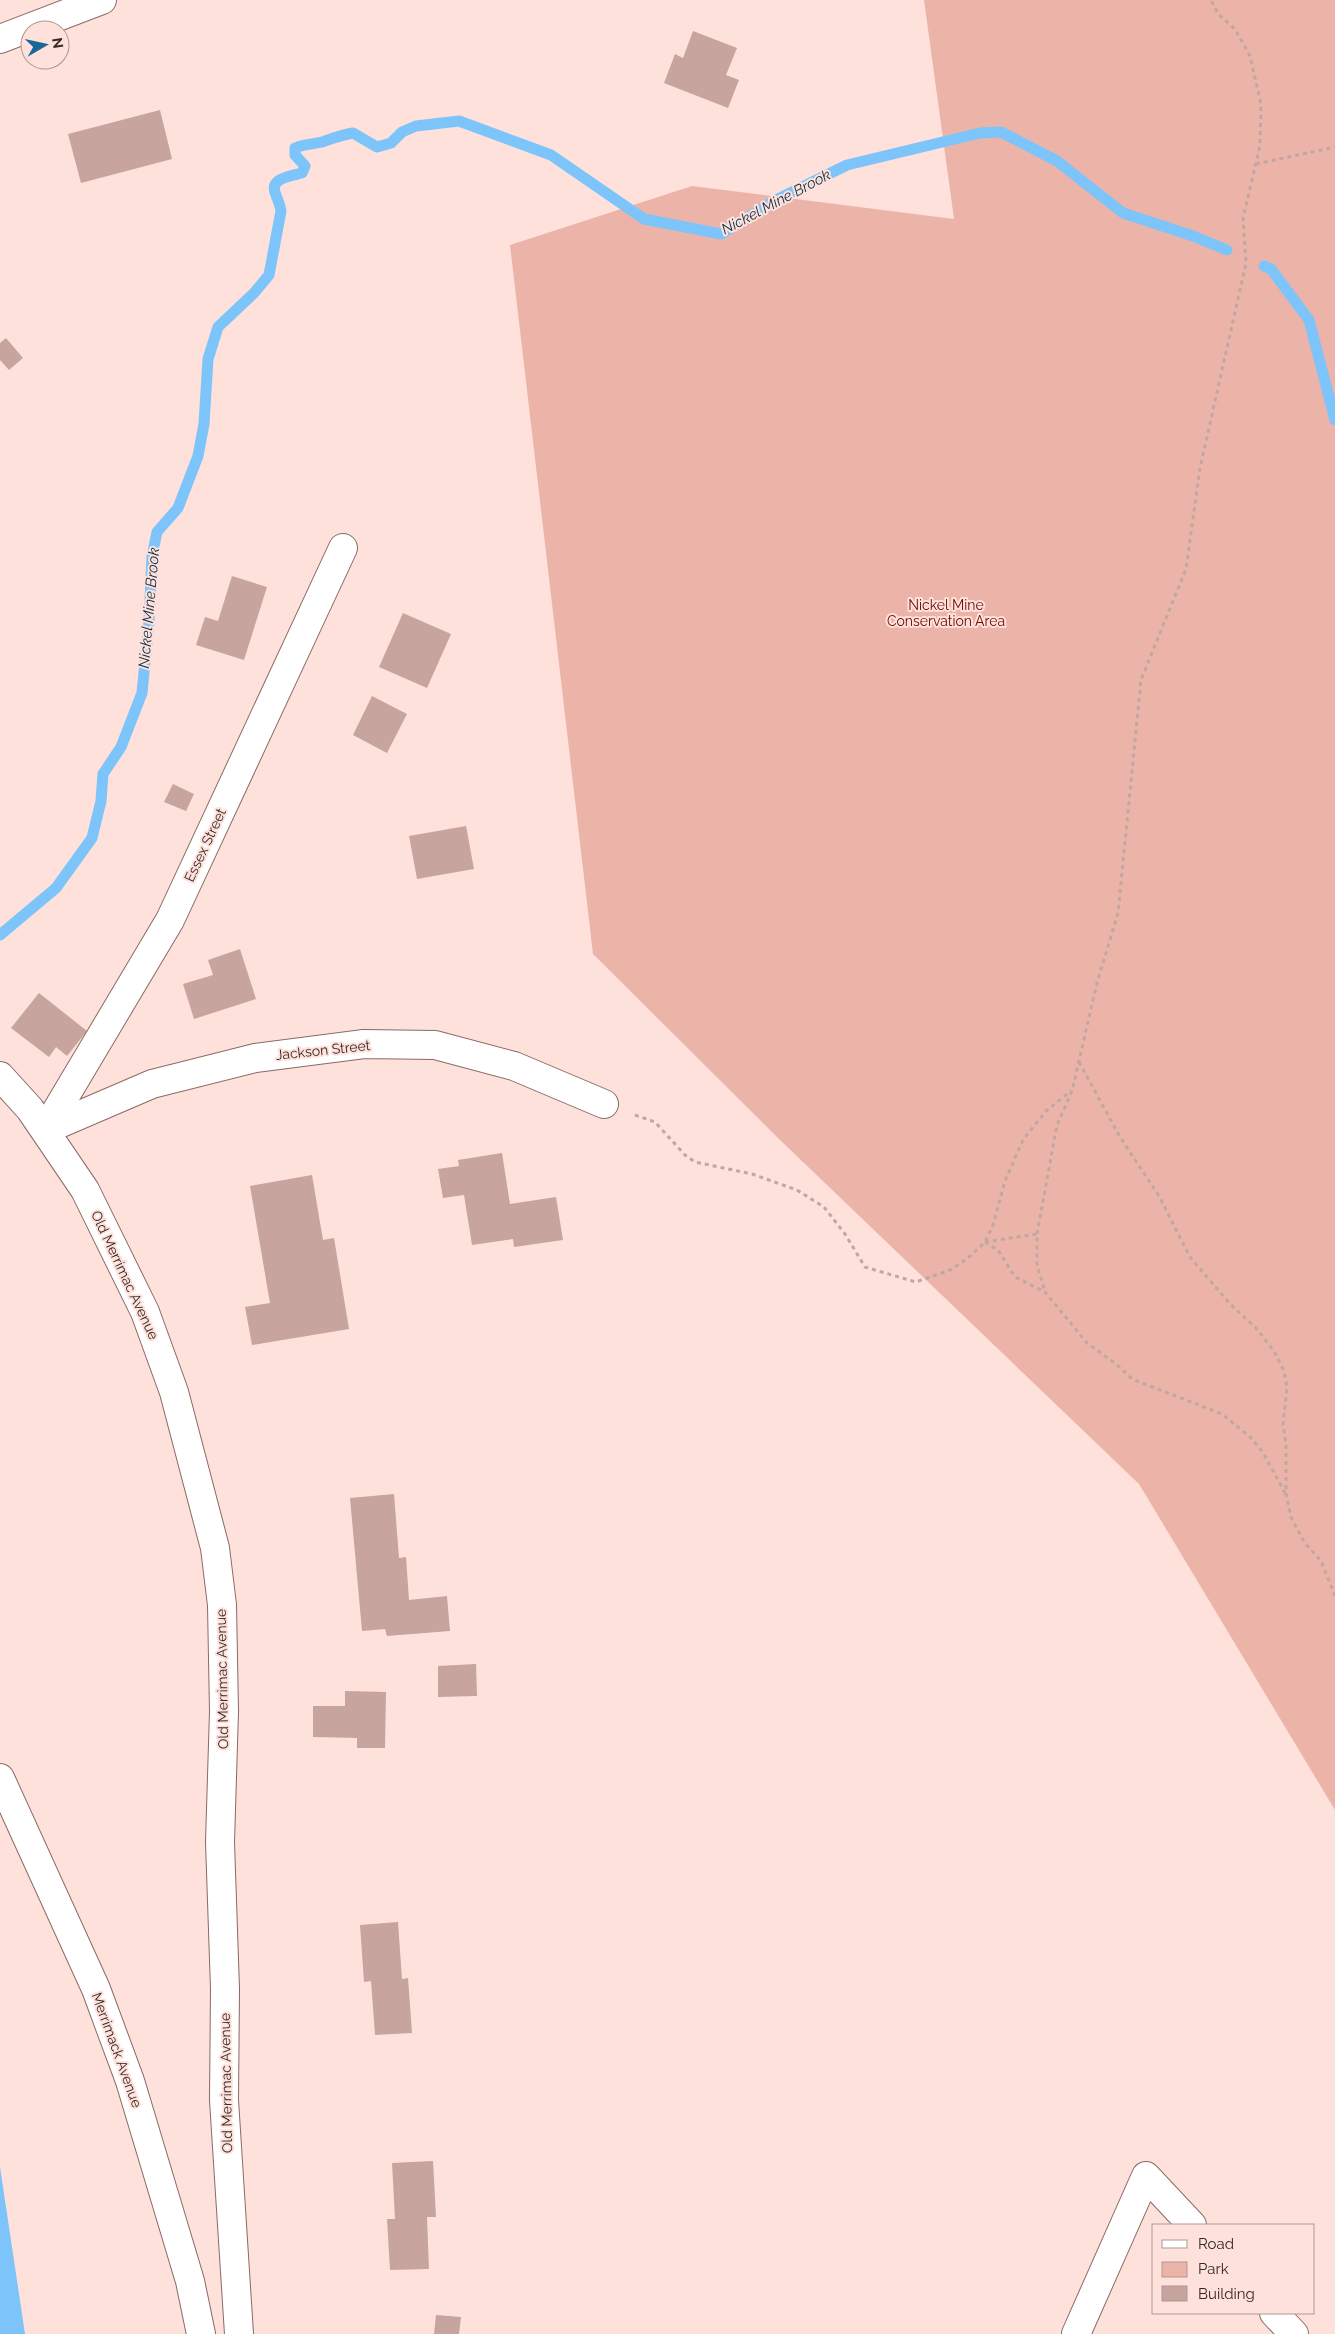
<svg xmlns="http://www.w3.org/2000/svg" width="1335" height="2334" font-family="Raleway,sans-serif">
<rect width="100%" height="100%" fill="#ffe1db"/>
<path fill="#ecb4a9" d="M 924,0 L 1335,0 L 1335,1810 L 1139,1484 L 779,1139 L 593,954 L 510,245 L 692,186 L 954,219 Z"/>
<path fill="#7dc4fa" d="M 0,2167 L 25,2334 L 0,2334 Z"/>
<g fill="none" stroke-linecap="round" stroke-linejoin="round">
<g stroke="#7dc4fa" stroke-width="11">
<path d="M 1264,266 L 1271,269 L 1309,320 L 1335,420"/>
<path d="M 0,935 L 56,888 L 92,838 L 101,801 L 103,774 L 121,747 L 142,693 L 149,622 L 152,556 L 157,532 L 178,508 L 198,456 L 204,424 L 208,359 L 218,327 L 254,293 L 269,275 L 281,211 C 280,204 278,201 276,195 C 268,178 291,176 302,173 L 305,166 L 295,155 L 295,148 C 305,144 314,144 322,142 C 333,138 341,135 353,133 L 377,147 L 391,143 L 402,132 L 416,126 L 459,121 L 551,155 L 644,219 L 721,234 L 774,201 L 847,165 L 980,133 L 1001,132 L 1057,161 L 1123,213 L 1193,236 L 1227,250"/>
</g>
</g>
<g fill="#c7a49d">
<path d="M 693,31 L 737,48 L 726,75 L 739,80 L 728,108 L 664,83 L 675,54 L 683,58 Z"/>
<path d="M 160,110 L 172,159 L 81,183 L 68,134 Z"/>
<path d="M 6,338 L 23,358 L 9,370 L 0,360 L 0,343 Z"/>
<path d="M 232,576 L 267,587 L 244,660 L 196,645 L 205,617 L 218,621 Z"/>
<path d="M 403,613 L 451,634 L 427,688 L 379,667 Z"/>
<path d="M 372,696 L 407,714 L 387,753 L 353,735 Z"/>
<path d="M 173,784 L 194,794 L 186,811 L 164,802 Z"/>
<path d="M 466,826 L 474,869 L 417,879 L 409,836 Z"/>
<path d="M 240,949 L 256,999 L 194,1019 L 183,984 L 213,975 L 208,960 Z"/>
<path d="M 39,993 L 87,1031 L 67,1056 L 56,1047 L 49,1057 L 11,1028 Z"/>
<path d="M 502,1153 L 510,1204 L 556,1197 L 563,1240 L 514,1247 L 513,1239 L 472,1245 L 464,1195 L 443,1198 L 438,1169 L 459,1166 L 458,1160 Z"/>
<path d="M 312,1175 L 323,1240 L 334,1238 L 349,1329 L 252,1345 L 245,1307 L 270,1303 L 250,1186 Z"/>
<path d="M 394,1494 L 399,1558 L 406,1557 L 409,1600 L 447,1596 L 450,1631 L 387,1636 L 385,1629 L 362,1631 L 350,1498 Z"/>
<path d="M 476,1664 L 477,1696 L 438,1697 L 438,1666 Z"/>
<path d="M 345,1691 L 386,1692 L 385,1748 L 357,1748 L 357,1738 L 313,1737 L 313,1706 L 345,1706 Z"/>
<path d="M 398,1922 L 402,1979 L 408,1978 L 412,2033 L 375,2035 L 371,1981 L 364,1982 L 360,1925 Z"/>
<path d="M 433,2161 L 436,2217 L 427,2217 L 429,2269 L 390,2270 L 387,2219 L 395,2219 L 392,2163 Z"/>
<path d="M 436,2315 L 461,2317 L 459,2334 L 434,2334 Z"/>
</g>
<g fill="none" stroke-linecap="round" stroke-linejoin="round">
<defs>
<g id="minor">
<path d="M 0,39 L 102,0"/>
<path d="M 0,1076 L 30,1109 L 85,1190 L 145,1312 L 174,1392 L 215,1548 L 222,1605 L 224,1711 L 220,1842 L 225,1989 L 224,2100 L 239,2334"/>
<path d="M 45,1130 L 170,920 L 343,548"/>
<path d="M 45,1130 L 152,1084 L 255,1058 L 364,1044 L 435,1045 L 514,1066 L 604,1104"/>
<path d="M 1274,2313 L 1294,2334"/>
<path d="M 1076,2334 L 1146,2176 L 1192,2225"/>
</g>
<path id="major" d="M 0,1778 L 96,1989 L 130,2081 L 190,2281 L 201,2334"/>
</defs>
<use href="#minor" stroke="#8a6a64" stroke-width="30"/>
<use href="#major" stroke="#8a6a64" stroke-width="30"/>
<g stroke="#c0a7a2" stroke-width="3" stroke-dasharray="4 4" stroke-linecap="butt">
<path d="M 1256,164 L 1335,147"/>
<path d="M 1079,1062 L 1120,1137 L 1159,1196 L 1190,1257 L 1230,1304 L 1255,1327 L 1274,1351 L 1284,1371 L 1287,1388 L 1283,1424 L 1286,1445 L 1286,1494 L 1291,1517 L 1304,1542 L 1321,1561 L 1335,1596"/>
<path d="M 635,1115 L 655,1122 L 685,1155 L 695,1162 L 752,1174 L 797,1190 L 824,1207 L 845,1234 L 865,1267 L 916,1282 L 950,1270 L 968,1258 L 985,1242 L 993,1225 L 1005,1181 L 1023,1140 L 1046,1111 L 1071,1091"/>
<path d="M 1037,1234 L 1057,1125 L 1072,1091 L 1097,983 L 1118,913 L 1141,680 L 1186,569 L 1200,468 L 1246,263 L 1243,218 L 1260,146 L 1261,104 L 1250,56 L 1235,29 L 1218,14 L 1211,0"/>
<path d="M 985,1242 L 998,1250 L 1015,1277 L 1045,1292 L 1087,1343 L 1116,1364 L 1132,1379 L 1222,1414 L 1250,1437 L 1262,1451 L 1285,1493"/>
<path d="M 985,1242 L 1037,1234 L 1037,1266 L 1045,1291"/>
</g>
<use href="#minor" stroke="#fff" stroke-width="28"/>
<use href="#major" stroke="#fff" stroke-width="28"/>
</g>
<g text-anchor="middle" stroke-width="4" stroke-linejoin="round" paint-order="stroke">
<g font-size="14" fill="#6f0700" stroke="#ffe1db">
<text x="946" y="610">Nickel Mine<tspan x="946" dy="16">Conservation Area</tspan></text>
</g>
<g font-size="14" fill="#362826" stroke="#ffe1db">
<text transform="translate(205 845) rotate(-65)" y="5">Essex Street</text>
<text transform="translate(323 1050) rotate(-6)" y="5">Jackson Street</text>
<text transform="translate(125 1275) rotate(65)" y="5">Old Merrimac Avenue</text>
<text transform="translate(222 1679) rotate(-91)" y="5">Old Merrimac Avenue</text>
<text transform="translate(117 2050) rotate(70)" y="5">Merrimack Avenue</text>
<text transform="translate(226 2083) rotate(-91)" y="5">Old Merrimac Avenue</text>
</g>
<g font-size="15" font-style="italic" fill="#113046" stroke="#ffe1db">
<text transform="translate(776 202) rotate(-28)" y="5">Nickel Mine Brook</text>
<text transform="translate(149 608) rotate(-85)" y="5">Nickel Mine Brook</text>
</g>
</g>
<rect x="1152" y="2224" width="162" height="90" fill="#ffe1db" stroke="#af9793"/>
<rect x="1162" y="2240" width="25" height="8" fill="#ffffff" stroke="#af9793"/>
<text x="1198" y="2249" font-size="15" fill="#362826">Road</text>
<rect x="1162" y="2262" width="25" height="15" fill="#ecb4a9" stroke="#af9793"/>
<text x="1198" y="2274" font-size="15" fill="#362826">Park</text>
<rect x="1162" y="2286" width="25" height="15" fill="#c7a49d" stroke="#af9793"/>
<text x="1198" y="2299" font-size="15" fill="#362826">Building</text>
<g transform="translate(45 45) rotate(81)"><circle r="24" fill="#ffe1db" stroke="#af9793"/>
<path d="M0-4L9 19L0 12L-9 19Z" fill="#176799"/>
<text y="-8" font-size="14" font-weight="bold" text-anchor="middle" fill="#362826">N</text>
</g>
</svg>
